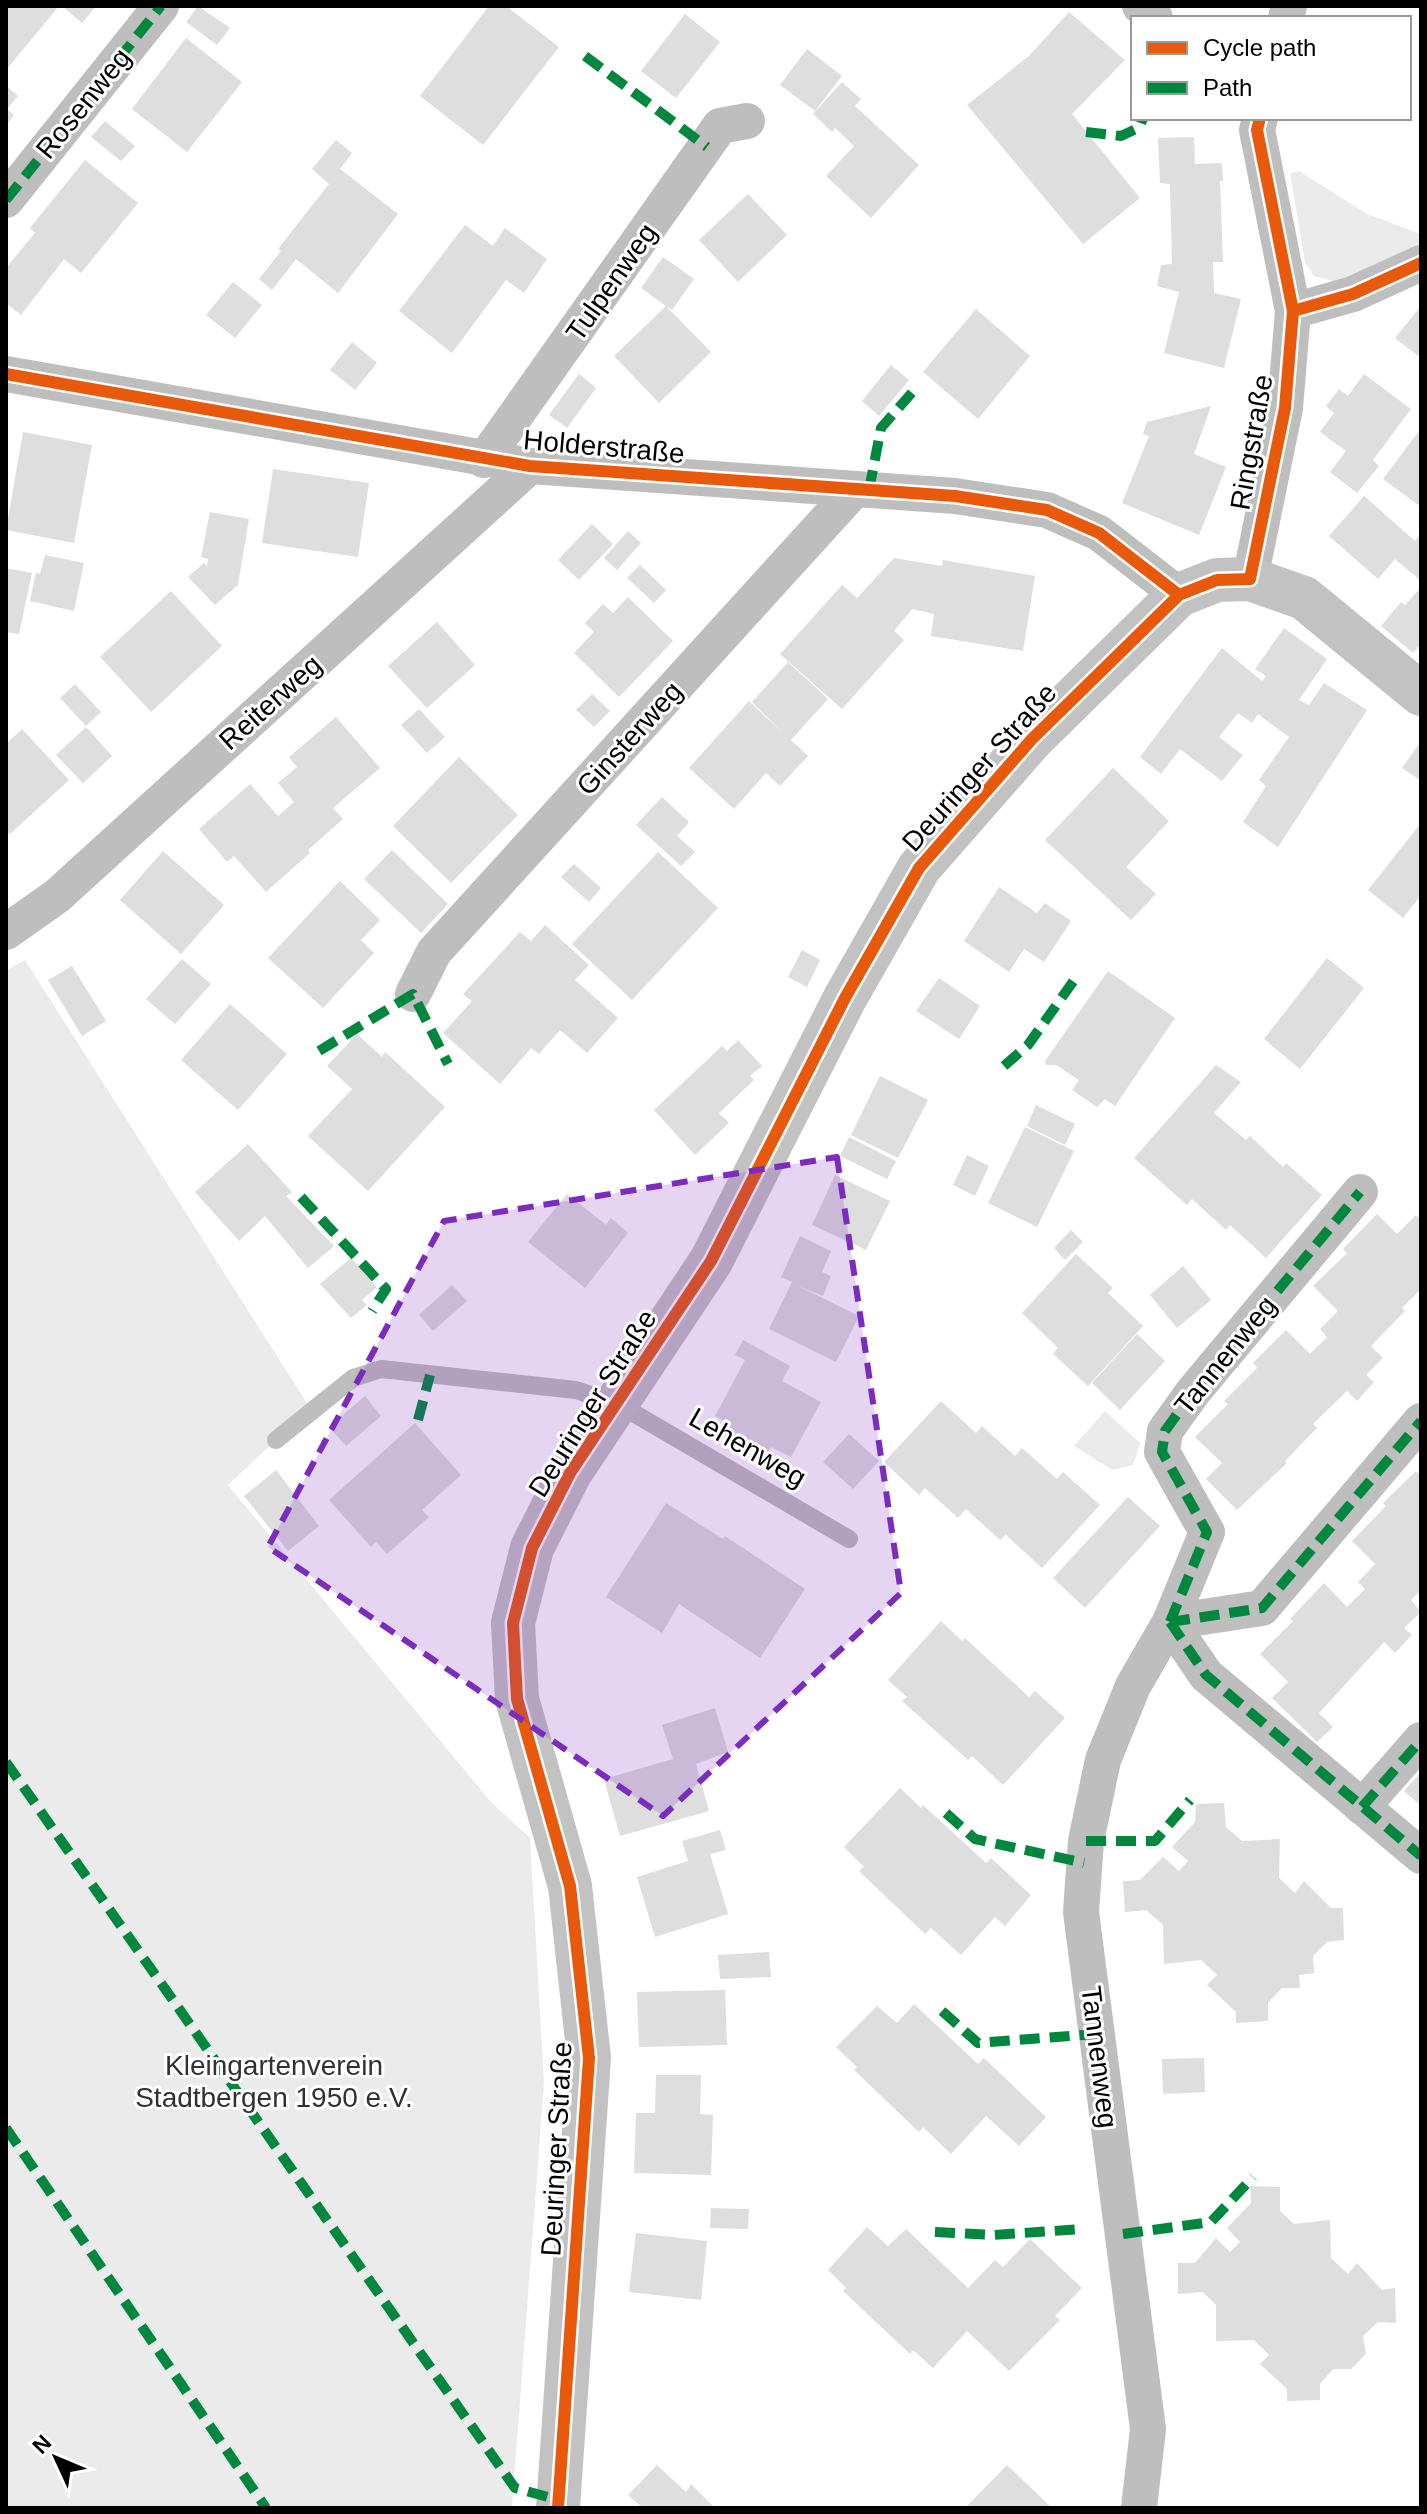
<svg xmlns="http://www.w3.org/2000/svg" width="1427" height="2514" font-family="Arial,sans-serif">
<rect width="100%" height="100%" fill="#fff"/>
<g fill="#ebebeb">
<path d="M 1299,171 L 1367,214 L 1421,234 L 1421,245 L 1336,282 L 1314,276 L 1305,262 L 1290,173 Z"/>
<path d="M 25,960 L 312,1411 L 276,1440 L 228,1485 L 491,1802 L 530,1838 L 544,2082 L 512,2508 L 6,2508 L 6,971 Z"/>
<path d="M 1105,1411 L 1140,1443 L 1133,1465 L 1112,1470 L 1074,1446 Z"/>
</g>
<g fill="#dedede">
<path d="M 6,6 L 59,6 L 6,70 Z"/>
<path d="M 62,6 L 96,6 L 82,23 Z"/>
<path d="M 198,6 L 230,28 L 217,45 L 186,22 Z"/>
<path d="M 489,6 L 506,6 L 559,47 L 483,145 L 420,96 Z"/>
<path d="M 1069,12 L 1125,60 L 1072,114 L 1140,198 L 1083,244 L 967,105 L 1029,56 Z"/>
<path d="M 685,14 L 720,42 L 676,98 L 641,71 Z"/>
<path d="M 186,38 L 242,82 L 187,152 L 132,109 Z"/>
<path d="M 807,49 L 842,76 L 815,111 L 780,85 Z"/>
<path d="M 842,82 L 861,99 L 855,106 L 919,165 L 871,218 L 826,176 L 854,146 L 835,128 L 832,132 L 813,114 Z"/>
<path d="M 6,86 L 18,96 L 7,109 L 14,115 L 6,125 Z"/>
<path d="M 105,121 L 135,146 L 121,161 L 91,137 Z"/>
<path d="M 1194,137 L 1195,164 L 1222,163 L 1223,181 L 1220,181 L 1223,262 L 1213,262 L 1214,293 L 1241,299 L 1224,368 L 1164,353 L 1179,292 L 1157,286 L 1161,265 L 1172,264 L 1170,184 L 1160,183 L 1158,138 Z"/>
<path d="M 336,140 L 352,153 L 340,169 L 398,214 L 338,293 L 296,259 L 272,290 L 259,279 L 281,251 L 278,249 L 329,184 L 312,169 Z"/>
<path d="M 85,160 L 138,203 L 81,273 L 64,259 L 21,315 L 6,303 L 6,268 L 35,233 L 30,228 Z"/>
<path d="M 748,194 L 787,235 L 738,282 L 699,240 Z"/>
<path d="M 465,225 L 493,246 L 505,228 L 547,259 L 524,293 L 506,280 L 452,353 L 399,311 Z"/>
<path d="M 663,257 L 694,279 L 672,310 L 666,306 L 711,352 L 659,403 L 614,356 L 666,306 L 641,288 Z"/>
<path d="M 233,282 L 262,305 L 235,338 L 206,315 Z"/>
<path d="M 1421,306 L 1421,358 L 1395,338 Z"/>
<path d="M 976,309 L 1030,356 L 978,419 L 923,372 Z"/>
<path d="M 352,342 L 377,363 L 355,390 L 330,370 Z"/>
<path d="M 891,365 L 909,380 L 879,416 L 862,401 Z"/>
<path d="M 579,374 L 596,388 L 567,428 L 549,415 Z"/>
<path d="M 1364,374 L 1411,409 L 1373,460 L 1379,466 L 1357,493 L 1330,472 L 1346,451 L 1320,432 L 1334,413 L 1326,406 L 1339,389 L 1348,396 Z"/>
<path d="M 1211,406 L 1194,454 L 1226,467 L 1199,535 L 1122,503 L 1149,436 L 1143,434 L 1147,422 Z"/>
<path d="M 1419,431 L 1421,433 L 1421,507 L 1383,479 Z"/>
<path d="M 23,432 L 92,445 L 74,543 L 6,530 Z"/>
<path d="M 273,469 L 369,483 L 358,557 L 262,543 Z"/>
<path d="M 1364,496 L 1415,541 L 1421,533 L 1421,581 L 1395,559 L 1378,579 L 1329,536 Z"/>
<path d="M 210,512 L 249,519 L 238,585 L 215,605 L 188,577 L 204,563 L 207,566 L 208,559 L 201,557 Z"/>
<path d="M 592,524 L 613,544 L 579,580 L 558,560 Z"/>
<path d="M 628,531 L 641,543 L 617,570 L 604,558 Z"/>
<path d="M 45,555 L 84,563 L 74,611 L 30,601 L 36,573 L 40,574 Z"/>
<path d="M 894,558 L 942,566 L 943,560 L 1035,576 L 1023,651 L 931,636 L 934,614 L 912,609 L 894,631 L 904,640 L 842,709 L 780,654 L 842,585 L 857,598 Z"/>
<path d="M 640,565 L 666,590 L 654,603 L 627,578 Z"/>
<path d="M 6,568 L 32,573 L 19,634 L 6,632 Z"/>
<path d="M 1421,587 L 1421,644 L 1413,653 L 1381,626 L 1401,602 L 1405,605 Z"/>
<path d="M 171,591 L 222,646 L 151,712 L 100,657 Z"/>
<path d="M 628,597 L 673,641 L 619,697 L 574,653 L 594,632 L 585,623 L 603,604 L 613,613 Z"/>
<path d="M 437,622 L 475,665 L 427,708 L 388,666 Z"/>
<path d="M 1284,628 L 1327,659 L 1299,700 L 1309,705 L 1324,683 L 1367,710 L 1278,847 L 1243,822 L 1266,786 L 1259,780 L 1289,737 L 1258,714 L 1252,723 L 1238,713 L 1219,737 L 1243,755 L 1222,781 L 1180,749 L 1161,774 L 1140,757 L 1222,648 L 1262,681 L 1266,676 L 1255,669 Z"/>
<path d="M 788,662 L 828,699 L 791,740 L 808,756 L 780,786 L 766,773 L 734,809 L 689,768 L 749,701 L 783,733 L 752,702 Z"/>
<path d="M 75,684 L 101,712 L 86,726 L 60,698 Z"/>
<path d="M 592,694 L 610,711 L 594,727 L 576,710 Z"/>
<path d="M 419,709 L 445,737 L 427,753 L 401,725 Z"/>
<path d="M 336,717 L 380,768 L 333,808 L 343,819 L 308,850 L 310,853 L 266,892 L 234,856 L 227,862 L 199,829 L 250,784 L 278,816 L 294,802 L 278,783 L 297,767 L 289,757 Z"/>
<path d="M 86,727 L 112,756 L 83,783 L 56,755 Z"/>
<path d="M 22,729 L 69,780 L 10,834 L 6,830 L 6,744 Z"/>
<path d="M 1419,744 L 1421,746 L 1421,781 L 1402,768 Z"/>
<path d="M 459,757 L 518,815 L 451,883 L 393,826 Z"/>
<path d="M 1113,768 L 1169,821 L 1126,867 L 1156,894 L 1131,920 L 1045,840 Z"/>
<path d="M 662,797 L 689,822 L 677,836 L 695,852 L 681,866 L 636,825 Z"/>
<path d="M 1421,823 L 1421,895 L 1403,918 L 1368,890 Z"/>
<path d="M 392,850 L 448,904 L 421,933 L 364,879 Z"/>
<path d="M 163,851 L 224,905 L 181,954 L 120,900 Z"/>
<path d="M 658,852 L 718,908 L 632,1000 L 572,944 Z"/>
<path d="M 574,864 L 601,888 L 589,902 L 561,877 Z"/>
<path d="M 340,881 L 380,920 L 361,940 L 374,953 L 323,1008 L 268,958 Z"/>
<path d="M 999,887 L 1037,913 L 1045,903 L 1071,921 L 1044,962 L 1024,949 L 1009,972 L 964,941 Z"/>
<path d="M 545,925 L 589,965 L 575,980 L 618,1018 L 587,1053 L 560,1030 L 539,1054 L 531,1048 L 500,1084 L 443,1033 L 472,1001 L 463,994 L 520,932 L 531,941 Z"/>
<path d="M 802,950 L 820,960 L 807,987 L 788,977 Z"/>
<path d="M 1327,958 L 1364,988 L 1300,1069 L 1264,1039 Z"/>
<path d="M 182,959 L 211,984 L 175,1024 L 146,999 Z"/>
<path d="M 72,966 L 106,1021 L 82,1036 L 48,980 Z"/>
<path d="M 1108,971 L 1175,1018 L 1115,1106 L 1105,1099 L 1097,1107 L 1072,1090 L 1079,1080 L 1056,1065 L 1046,1065 L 1045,1061 Z"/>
<path d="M 939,978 L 980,1006 L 959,1039 L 916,1011 Z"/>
<path d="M 230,1004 L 287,1054 L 238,1110 L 181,1060 Z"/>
<path d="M 357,1034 L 382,1057 L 385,1052 L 445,1107 L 368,1191 L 308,1136 L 352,1089 L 327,1066 Z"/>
<path d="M 738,1040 L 762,1066 L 750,1076 L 754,1080 L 719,1113 L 729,1123 L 695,1155 L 654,1110 L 722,1046 L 727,1051 Z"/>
<path d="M 1216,1065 L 1241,1082 L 1214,1113 L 1246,1140 L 1250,1136 L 1283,1167 L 1286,1163 L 1322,1195 L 1266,1258 L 1230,1225 L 1226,1230 L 1192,1199 L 1187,1205 L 1134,1158 Z"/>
<path d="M 880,1076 L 928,1100 L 898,1158 L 851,1135 Z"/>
<path d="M 1036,1105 L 1075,1124 L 1065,1145 L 1027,1126 Z"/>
<path d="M 1025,1127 L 1074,1151 L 1037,1227 L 988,1203 Z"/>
<path d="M 849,1137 L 896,1161 L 887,1179 L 840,1156 Z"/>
<path d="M 248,1144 L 292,1192 L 286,1196 L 334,1246 L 308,1268 L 265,1216 L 239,1241 L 195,1192 Z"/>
<path d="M 967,1155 L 989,1166 L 975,1196 L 953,1185 Z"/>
<path d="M 835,1175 L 890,1201 L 866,1250 L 812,1225 Z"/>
<path d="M 567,1194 L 606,1225 L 611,1218 L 628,1233 L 585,1288 L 528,1242 Z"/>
<path d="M 1377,1214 L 1397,1234 L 1416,1215 L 1421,1220 L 1421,1289 L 1402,1308 L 1405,1311 L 1371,1346 L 1383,1358 L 1366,1375 L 1374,1382 L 1357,1401 L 1347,1391 L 1313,1424 L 1317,1428 L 1285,1461 L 1287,1463 L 1237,1510 L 1206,1479 L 1222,1463 L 1195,1437 L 1228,1404 L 1224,1401 L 1257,1368 L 1253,1363 L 1286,1330 L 1310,1354 L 1327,1337 L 1320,1329 L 1338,1311 L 1313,1286 L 1347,1253 L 1343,1249 Z"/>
<path d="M 1071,1230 L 1083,1242 L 1065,1260 L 1054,1248 Z"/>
<path d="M 800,1236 L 831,1251 L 822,1272 L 831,1276 L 823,1296 L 798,1286 L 859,1316 L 836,1362 L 769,1329 L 792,1282 L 781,1277 Z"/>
<path d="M 1076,1254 L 1113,1288 L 1108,1293 L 1143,1326 L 1088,1386 L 1053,1354 L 1058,1348 L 1022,1313 Z"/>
<path d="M 351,1258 L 377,1287 L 362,1300 L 367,1305 L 351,1318 L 320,1284 Z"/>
<path d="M 1183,1266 L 1211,1300 L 1177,1328 L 1150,1295 Z"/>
<path d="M 452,1285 L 467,1301 L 433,1331 L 419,1315 Z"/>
<path d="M 1137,1334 L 1165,1361 L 1120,1410 L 1092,1383 Z"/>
<path d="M 743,1340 L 790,1366 L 782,1381 L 821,1402 L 791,1457 L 771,1447 L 767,1454 L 727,1432 L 731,1425 L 715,1416 L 745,1360 L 735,1355 Z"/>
<path d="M 365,1396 L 381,1416 L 346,1446 L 329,1427 Z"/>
<path d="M 941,1401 L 976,1433 L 982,1426 L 1015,1456 L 1022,1448 L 1057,1479 L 1063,1472 L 1100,1505 L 1042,1568 L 1006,1535 L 1000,1540 L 966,1509 L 958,1518 L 925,1488 L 919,1495 L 884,1462 Z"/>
<path d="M 415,1423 L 461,1475 L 422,1510 L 429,1517 L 387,1554 L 376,1542 L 371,1547 L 329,1500 Z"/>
<path d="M 849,1434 L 879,1461 L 853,1489 L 823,1462 Z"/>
<path d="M 276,1470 L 319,1526 L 288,1551 L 244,1496 Z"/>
<path d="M 1416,1471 L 1421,1476 L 1421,1590 L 1411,1600 L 1421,1612 L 1404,1628 L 1412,1635 L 1395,1653 L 1384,1642 L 1319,1713 L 1333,1727 L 1317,1742 L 1272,1698 L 1288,1682 L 1260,1654 L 1293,1621 L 1290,1619 L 1324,1583 L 1347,1607 L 1365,1589 L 1358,1582 L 1375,1564 L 1352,1541 L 1386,1506 L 1383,1503 Z"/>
<path d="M 1128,1497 L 1160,1526 L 1085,1608 L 1053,1578 Z"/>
<path d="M 666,1503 L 723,1539 L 725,1536 L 805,1589 L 760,1658 L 679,1604 L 662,1633 L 606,1597 Z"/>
<path d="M 941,1621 L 962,1641 L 965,1638 L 1029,1697 L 1035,1691 L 1065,1718 L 1003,1785 L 972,1756 L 968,1760 L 902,1701 L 907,1697 L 888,1680 Z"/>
<path d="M 715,1708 L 728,1752 L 696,1764 L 709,1811 L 620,1836 L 604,1779 L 673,1759 L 662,1725 Z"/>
<path d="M 1421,1772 L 1421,1806 L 1404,1791 Z"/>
<path d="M 900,1788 L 921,1808 L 923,1805 L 986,1863 L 991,1858 L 1031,1895 L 1005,1926 L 995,1917 L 961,1955 L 931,1928 L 925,1934 L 859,1871 L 864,1867 L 844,1847 Z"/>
<path d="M 1224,1803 L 1226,1827 L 1242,1841 L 1280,1839 L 1279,1878 L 1295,1893 L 1304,1881 L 1331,1908 L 1343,1908 L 1344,1940 L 1327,1942 L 1313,1956 L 1314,1973 L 1299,1975 L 1300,1988 L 1282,1988 L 1268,2003 L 1268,2021 L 1236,2023 L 1236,2012 L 1207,1985 L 1217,1975 L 1201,1960 L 1164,1964 L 1163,1925 L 1146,1910 L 1125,1912 L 1123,1881 L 1140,1880 L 1163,1857 L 1179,1871 L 1188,1861 L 1172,1847 L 1195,1822 L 1196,1804 Z"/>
<path d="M 720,1830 L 726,1850 L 710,1854 L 728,1914 L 655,1937 L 637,1877 L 688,1861 L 682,1841 Z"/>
<path d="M 769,1952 L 771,1977 L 720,1979 L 718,1955 Z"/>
<path d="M 725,1990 L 727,2045 L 639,2047 L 637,1992 Z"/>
<path d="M 914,2004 L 978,2064 L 984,2058 L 1046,2117 L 1019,2146 L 986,2116 L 951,2154 L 923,2127 L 919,2132 L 854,2070 L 857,2067 L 836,2047 L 877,2006 L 897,2023 Z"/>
<path d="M 1204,2058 L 1205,2092 L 1163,2094 L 1162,2059 Z"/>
<path d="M 656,2075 L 701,2075 L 700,2114 L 713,2115 L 711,2175 L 634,2173 L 636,2113 L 655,2113 Z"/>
<path d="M 1250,2186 L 1280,2187 L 1280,2211 L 1294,2224 L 1330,2220 L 1331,2258 L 1348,2274 L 1357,2263 L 1382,2290 L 1395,2288 L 1396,2323 L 1378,2322 L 1363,2336 L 1366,2354 L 1351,2369 L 1333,2369 L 1320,2384 L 1320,2400 L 1287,2401 L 1287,2389 L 1260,2364 L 1269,2355 L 1254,2340 L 1216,2341 L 1216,2305 L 1203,2292 L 1178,2294 L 1178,2263 L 1195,2263 L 1216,2238 L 1230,2252 L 1240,2242 L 1227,2228 L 1251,2203 Z"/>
<path d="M 711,2208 L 749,2209 L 748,2229 L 710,2228 Z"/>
<path d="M 867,2227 L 888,2246 L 906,2229 L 968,2288 L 995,2260 L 1003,2267 L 1030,2239 L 1082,2288 L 1055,2316 L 1060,2320 L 1009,2371 L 967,2331 L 933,2368 L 913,2350 L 910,2354 L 843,2291 L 846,2288 L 828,2270 Z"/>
<path d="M 636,2233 L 707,2241 L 701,2300 L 629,2292 Z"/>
<path d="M 657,2465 L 686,2492 L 691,2484 L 715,2508 L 643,2508 L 628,2495 Z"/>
<path d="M 1007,2465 L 1052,2508 L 965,2508 Z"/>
</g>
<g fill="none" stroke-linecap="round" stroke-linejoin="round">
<path stroke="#bebebe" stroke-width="18" d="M 276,1440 L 353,1378 L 381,1369 L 576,1390 L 618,1404 L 849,1539"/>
<g stroke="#bebebe" stroke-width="36">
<path d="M 1140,6 L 1155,18"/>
<path d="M 1286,18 L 1289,6"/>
<path d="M 6,200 L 161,6"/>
<path d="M 1293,311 L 1353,294 L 1421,263"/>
<path d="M 6,374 L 530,466 L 955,496 L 1047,510 L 1099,533 L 1179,595"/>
<path d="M 484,460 L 720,126 L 747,121"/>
<path d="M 1250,579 L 1285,408 L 1293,311 L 1257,130 L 1260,118"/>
<path d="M 6,932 L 57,896 L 530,466"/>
<path d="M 413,994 L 434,952 L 855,489"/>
<path d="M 1170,1622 L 1206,1675 L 1421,1856"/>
<path d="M 1170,1622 L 1262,1608 L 1421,1421"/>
<path d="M 1362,1807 L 1421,1740"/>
<path d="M 1139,2508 L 1148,2429 L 1081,1912 L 1086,1841 L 1103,1760 L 1133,1686 L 1170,1622 L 1207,1532 L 1162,1452 L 1165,1431 L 1193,1392 L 1360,1192"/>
</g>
<path stroke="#c2c2c2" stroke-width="44" d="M 558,2508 L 589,2058 L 570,1886 L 517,1699 L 513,1623 L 532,1548 L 570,1473 L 711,1261 L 845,998 L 919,868 L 1032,739 L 1179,595 L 1217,580 L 1250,579 L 1304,598 L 1421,694"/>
<g stroke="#00873e" stroke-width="10" stroke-dasharray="20 10" stroke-linecap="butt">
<path d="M 585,56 L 707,147"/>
<path d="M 1086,132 L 1121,136 L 1140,127 L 1143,118"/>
<path d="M 6,200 L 161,6"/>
<path d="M 869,490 L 881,428 L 916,388"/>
<path d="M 319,1051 L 413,994 L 448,1064"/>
<path d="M 1004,1066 L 1028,1045 L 1077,976"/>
<path d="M 301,1197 L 386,1289 L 372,1311"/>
<path d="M 418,1420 L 430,1375"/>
<path d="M 1170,1622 L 1207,1532 L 1162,1452 L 1165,1431 L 1193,1392 L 1360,1192"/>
<path d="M 1170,1622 L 1206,1675 L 1421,1856"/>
<path d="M 1170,1622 L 1262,1608 L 1421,1421"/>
<path d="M 6,1762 L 515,2488 L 559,2500"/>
<path d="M 1362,1807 L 1421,1740"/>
<path d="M 946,1813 L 975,1839 L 1084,1863"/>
<path d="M 1086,1841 L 1155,1841 L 1190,1800"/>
<path d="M 942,2011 L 978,2043 L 1097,2034"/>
<path d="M 6,2128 L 266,2508"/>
<path d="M 935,2232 L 993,2235 L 1083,2229"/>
<path d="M 1123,2234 L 1211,2222 L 1253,2177"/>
</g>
<defs>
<g id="cycleway">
<path d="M 1293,311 L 1353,294 L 1421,263"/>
<path d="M 6,374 L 530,466 L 955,496 L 1047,510 L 1099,533 L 1179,595"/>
<path d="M 558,2508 L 589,2058 L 570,1886 L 517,1699 L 513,1623 L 532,1548 L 570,1473 L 711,1261 L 845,998 L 919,868 L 1032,739 L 1179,595 L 1217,580 L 1250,579 L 1285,408 L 1293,311 L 1257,130 L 1260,118"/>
</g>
</defs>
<use href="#cycleway" stroke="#fff" stroke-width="17"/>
<use href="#cycleway" stroke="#e8590c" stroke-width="12"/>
</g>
<path fill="#7b2cbf" fill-opacity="0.2" stroke="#7b2cbf" stroke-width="6" stroke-dasharray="16 10" stroke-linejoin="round" d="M 837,1157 L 901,1593 L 663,1816 L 268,1547 L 444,1221 Z"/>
<g text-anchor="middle" stroke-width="6" stroke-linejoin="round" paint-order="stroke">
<g font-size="28" fill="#000" stroke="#fff">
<text transform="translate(83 103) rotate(-51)" y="10">Rosenweg</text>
<text transform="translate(611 282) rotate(-55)" y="10">Tulpenweg</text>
<text transform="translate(1251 442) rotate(-80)" y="10">Ringstraße</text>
<text transform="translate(604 446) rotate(5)" y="10">Holderstraße</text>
<text transform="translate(270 702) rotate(-42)" y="10">Reiterweg</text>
<text transform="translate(629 738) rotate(-48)" y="10">Ginsterweg</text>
<text transform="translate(979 767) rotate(-48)" y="10">Deuringer Straße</text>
<text transform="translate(1225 1355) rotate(-51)" y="10">Tannenweg</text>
<text transform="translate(592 1403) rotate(-58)" y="10">Deuringer Straße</text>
<text transform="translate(748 1447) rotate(30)" y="10">Lehenweg</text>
<text transform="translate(1100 2057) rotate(83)" y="10">Tannenweg</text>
<text transform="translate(556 2149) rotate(-87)" y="10">Deuringer Straße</text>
</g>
<g font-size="28" fill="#313131" stroke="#fff">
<text x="274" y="2075">Kleingartenverein<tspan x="274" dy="32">Stadtbergen 1950 e.V.</tspan></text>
</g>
</g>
<rect width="1427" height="2514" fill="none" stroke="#000000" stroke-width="16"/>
<rect x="1131" y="16" width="280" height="104" fill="#ffffff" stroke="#999999" stroke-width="2"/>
<rect x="1147" y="42" width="40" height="12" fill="#e8590c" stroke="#999999" stroke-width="2"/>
<text x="1203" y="56" font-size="24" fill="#000000">Cycle path</text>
<rect x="1147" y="82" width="40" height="12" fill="#00873e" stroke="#999999" stroke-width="2"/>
<text x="1203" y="96" font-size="24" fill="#000000">Path</text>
<g transform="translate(56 2458) rotate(314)" stroke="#ffffff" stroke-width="6" paint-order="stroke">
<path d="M0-6L14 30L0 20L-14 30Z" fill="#000000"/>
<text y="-12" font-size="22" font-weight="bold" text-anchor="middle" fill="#000000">N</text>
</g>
</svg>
